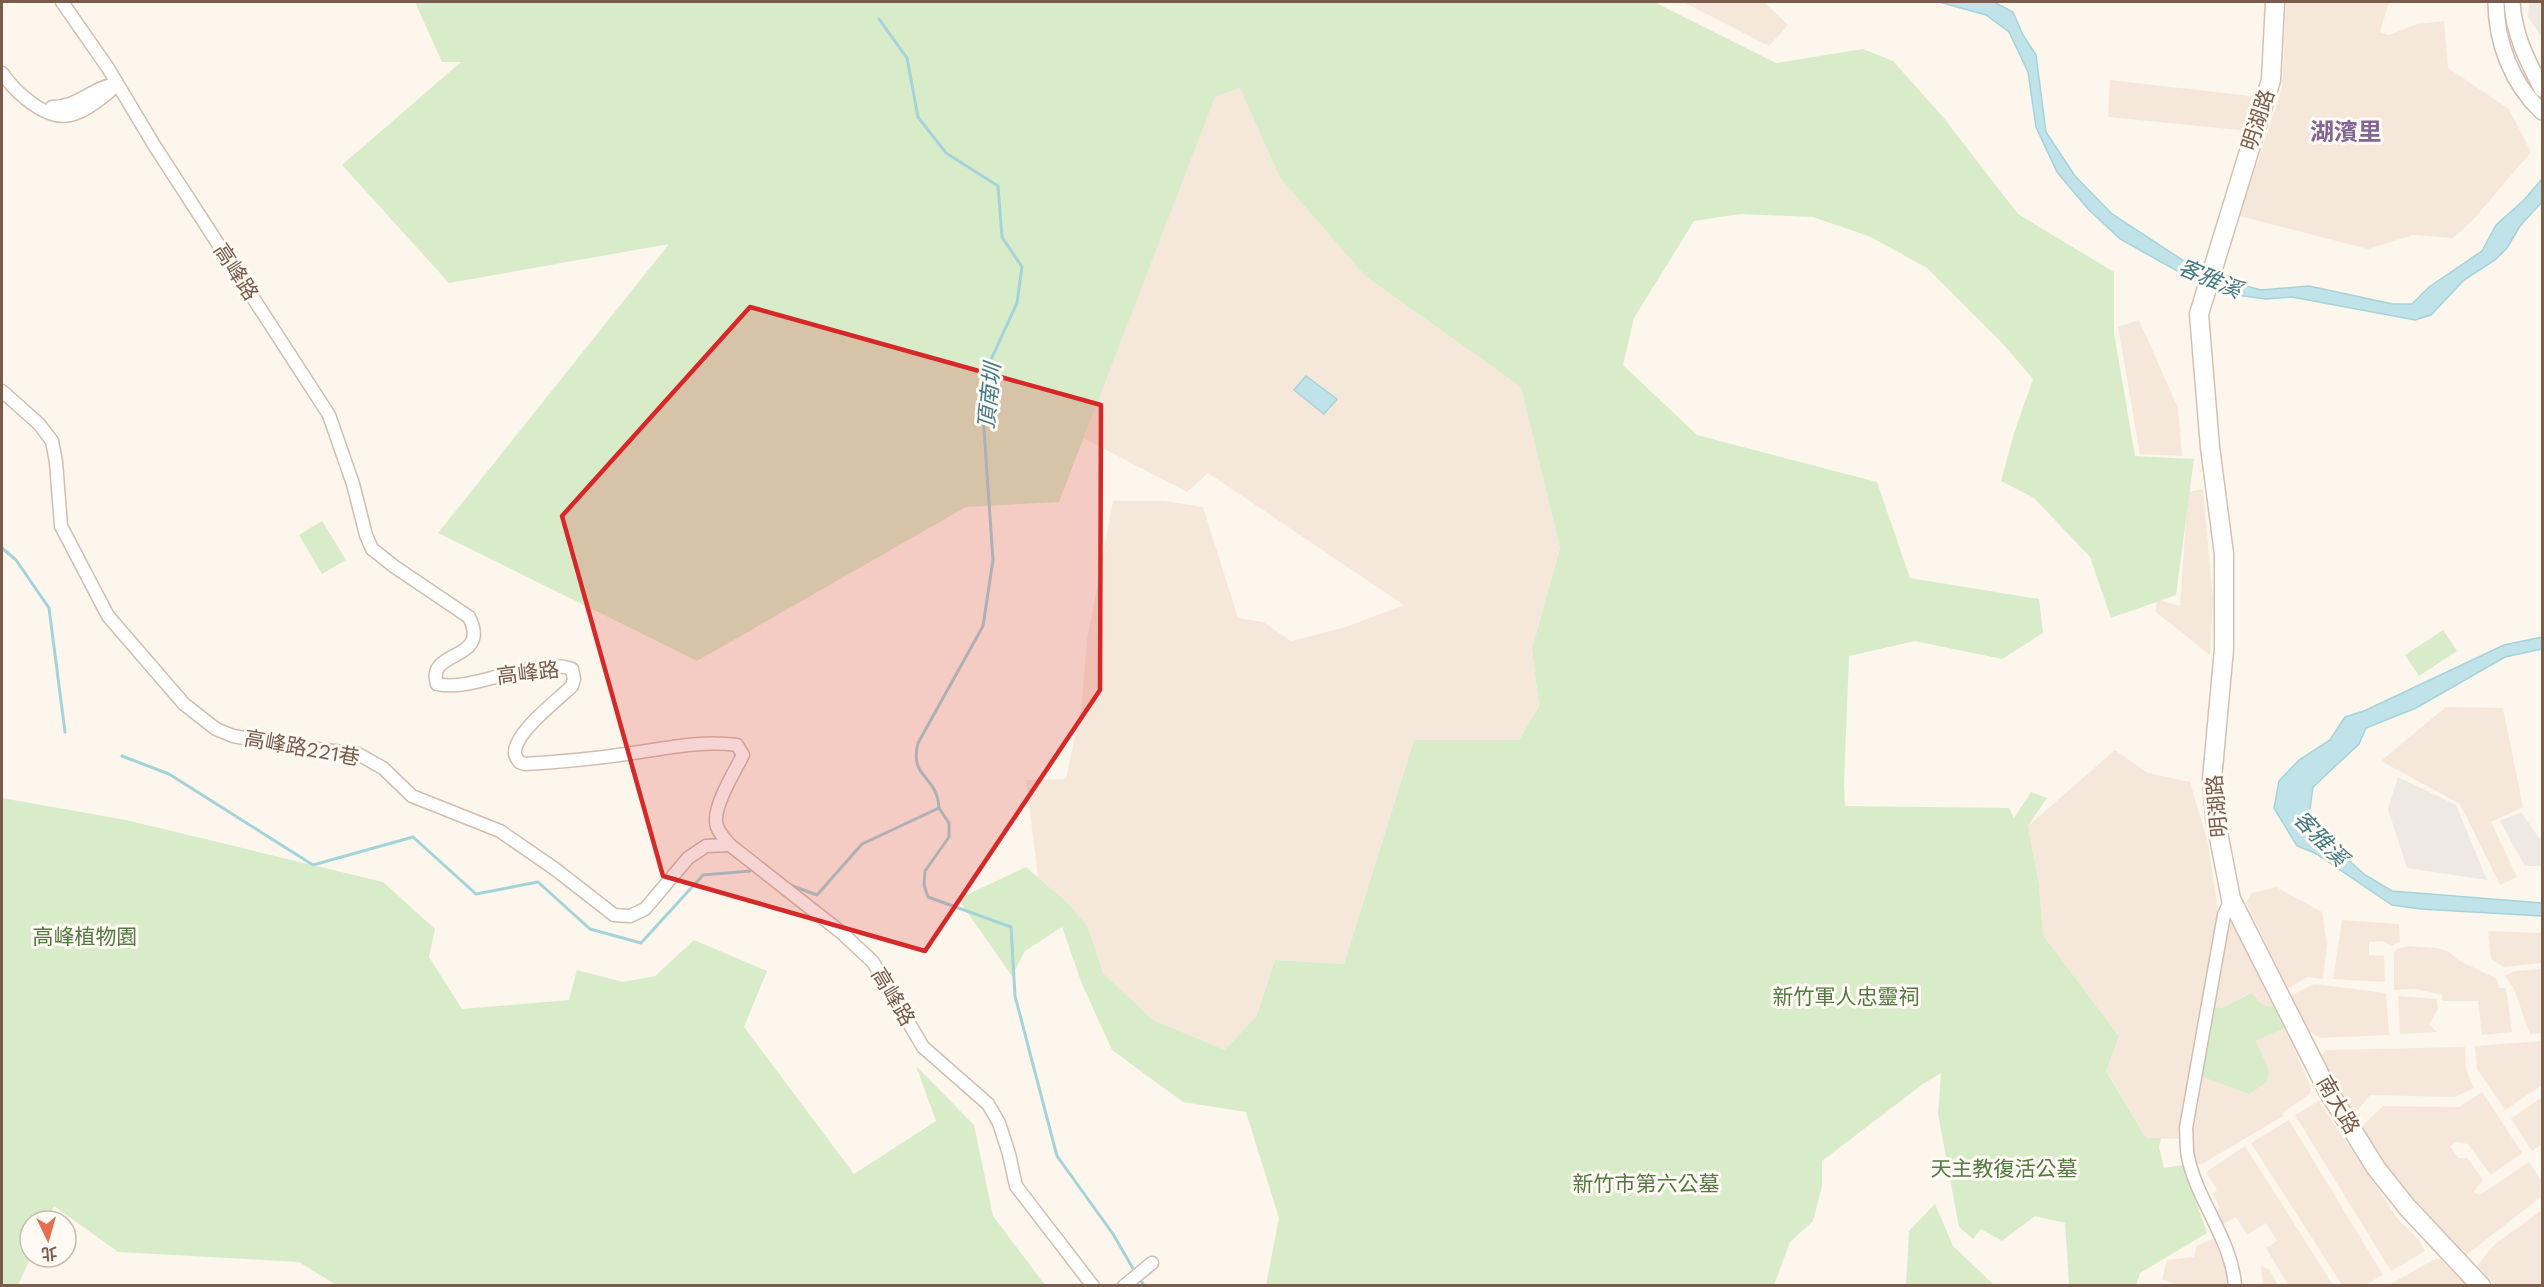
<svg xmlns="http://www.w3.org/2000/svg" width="2544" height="1287" font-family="'Work Sans','Noto Sans TC',sans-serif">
<rect width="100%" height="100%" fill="#fdf6ec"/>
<g fill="#f5e8da">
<path d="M 1683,2 L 1764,2 L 1788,25 L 1769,46 Z"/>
<path d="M 2286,2 L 2389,2 L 2380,32 L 2389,35 L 2417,24 L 2444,21 L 2448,68 L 2509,109 L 2531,152 L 2472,221 L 2453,238 L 2413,235 L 2368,249 L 2239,216 L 2282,89 Z"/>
<path d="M 2110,80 L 2259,97 L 2249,131 L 2108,117 Z"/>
<path d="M 1240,87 L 1280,178 L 1365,276 L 1521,387 L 1560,548 L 1532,649 L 1539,706 L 1519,740 L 1414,740 L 1344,964 L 1275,960 L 1257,1015 L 1225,1050 L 1153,1020 L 1103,973 L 1088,927 L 1069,904 L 1038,877 L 1026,780 L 1066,779 L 1081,709 L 1087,640 L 1113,501 L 1164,501 L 1203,507 L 1238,618 L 1263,622 L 1291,641 L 1346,627 L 1404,605 L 1208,473 L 1187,492 L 1083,438 L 1215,96 Z"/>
<path d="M 2139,320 L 2178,408 L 2182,456 L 2140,454 L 2118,327 Z"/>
<path d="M 2203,489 L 2213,599 L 2210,655 L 2156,612 L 2156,599 L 2180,606 L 2188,492 Z"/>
<path d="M 2446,707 L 2503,708 L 2523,807 L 2491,822 L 2517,877 L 2500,885 L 2460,804 L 2381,761 Z"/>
<path d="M 2115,750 L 2148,773 L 2190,782 L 2208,843 L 2218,912 L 2196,1032 L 2182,1139 L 2146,1138 L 2106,1070 L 2119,1036 L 2043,935 L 2039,884 L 2028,826 Z"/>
<path d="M 2276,887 L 2322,912 L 2327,945 L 2323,979 L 2307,977 L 2287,989 L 2246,902 L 2252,893 Z"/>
<path d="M 2226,920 L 2232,923 L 2275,1005 L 2269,1007 L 2257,1001 L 2257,997 L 2250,993 L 2222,1008 L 2212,1007 Z"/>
<path d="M 2342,920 L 2399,924 L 2400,942 L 2391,946 L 2383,941 L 2369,942 L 2369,955 L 2384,956 L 2385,982 L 2333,979 Z"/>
<path d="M 2488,931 L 2542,933 L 2542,963 L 2504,967 L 2491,959 Z"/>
<path d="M 2407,946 L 2437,948 L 2449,952 L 2458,960 L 2497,979 L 2499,988 L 2506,988 L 2512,1032 L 2482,1035 L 2478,1001 L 2443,1001 L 2442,995 L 2416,989 L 2394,990 L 2394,953 L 2397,949 Z"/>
<path d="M 2542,969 L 2542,1033 L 2530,1034 L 2514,989 L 2505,976 L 2514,971 Z"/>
<path d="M 2314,984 L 2386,993 L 2389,1035 L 2320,1038 L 2307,1030 L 2290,996 Z"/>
<path d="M 2398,996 L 2437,999 L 2438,1009 L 2429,1024 L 2437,1032 L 2400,1034 Z"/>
<path d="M 2285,1028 L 2311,1088 L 2310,1094 L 2282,1113 L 2283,1116 L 2202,1164 L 2194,1164 L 2191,1127 L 2200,1076 L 2256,1041 Z"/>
<path d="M 2542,1041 L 2542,1085 L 2505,1110 L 2477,1069 L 2475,1046 Z"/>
<path d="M 2465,1047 L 2466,1069 L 2474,1088 L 2455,1097 L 2370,1095 L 2353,1116 L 2319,1059 L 2326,1050 Z"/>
<path d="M 2482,1092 L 2522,1153 L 2491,1175 L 2468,1144 L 2456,1142 L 2450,1146 L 2458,1158 L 2467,1158 L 2483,1180 L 2473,1192 L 2480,1195 L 2529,1162 L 2542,1182 L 2542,1196 L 2465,1256 L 2381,1165 L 2362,1126 L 2383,1106 L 2459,1107 Z"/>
<path d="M 2542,1097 L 2542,1144 L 2532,1151 L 2511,1119 Z"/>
<path d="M 2319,1101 L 2397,1218 L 2418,1239 L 2425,1251 L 2391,1271 L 2295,1115 Z"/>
<path d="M 2289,1120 L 2383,1275 L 2365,1285 L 2342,1285 L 2251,1143 Z"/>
<path d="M 2245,1146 L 2333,1285 L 2288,1285 L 2266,1248 L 2277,1241 L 2266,1223 L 2247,1235 L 2236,1217 L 2219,1226 L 2214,1212 L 2220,1208 L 2213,1194 L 2217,1190 L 2206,1172 Z"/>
<path d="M 2542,1210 L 2542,1285 L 2496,1285 L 2476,1267 L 2494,1245 Z"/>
<path d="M 2214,1238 L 2227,1271 L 2228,1285 L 2177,1285 L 2162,1279 L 2167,1260 L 2194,1257 L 2197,1246 Z"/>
<path d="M 2440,1259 L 2470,1285 L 2387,1286 L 2433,1260 Z"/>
<path d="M 2261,1266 L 2269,1269 L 2278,1285 L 2263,1285 Z"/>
</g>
<g fill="#efe9e4">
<path d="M 2529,2 L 2542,2 L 2542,38 L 2528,17 Z"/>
<path d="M 2398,777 L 2456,805 L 2487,880 L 2407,868 L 2388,809 Z"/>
<path d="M 2521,812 L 2539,838 L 2542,838 L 2542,866 L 2525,866 L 2500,821 Z"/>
</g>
<g fill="#d8ecc9">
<path d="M 415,2 L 1654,2 L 1776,63 L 1863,49 L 1893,61 L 1943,117 L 2018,214 L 2114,272 L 2114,333 L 2135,456 L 2194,459 L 2176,595 L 2111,618 L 2090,557 L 2034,498 L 2001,481 L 2014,433 L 2033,379 L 2003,344 L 1927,268 L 1871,237 L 1813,217 L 1741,214 L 1694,221 L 1634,318 L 1623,365 L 1697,435 L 1877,482 L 1910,578 L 2039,599 L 2043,633 L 2002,659 L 1915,641 L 1849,656 L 1844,785 L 1845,806 L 2009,808 L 2014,818 L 2031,792 L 2047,798 L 2028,826 L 2039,884 L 2043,935 L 2119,1036 L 2106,1071 L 2146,1138 L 2161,1138 L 2159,1147 L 2164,1168 L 2183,1165 L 2207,1233 L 2140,1273 L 2136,1286 L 2069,1285 L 2065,1223 L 2035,1216 L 2002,1241 L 1981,1229 L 1973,1239 L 1959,1227 L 1938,1114 L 1941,1073 L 1923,1084 L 1822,1161 L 1822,1186 L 1813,1221 L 1790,1242 L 1774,1285 L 1266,1285 L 1279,1218 L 1246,1112 L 1183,1102 L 1112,1050 L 1082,984 L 1062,927 L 1025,951 L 1012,976 L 958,899 L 1026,867 L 1069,904 L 1088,927 L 1103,973 L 1153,1020 L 1225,1050 L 1257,1015 L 1275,960 L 1344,964 L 1414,740 L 1519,740 L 1539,706 L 1532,649 L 1560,548 L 1521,387 L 1365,276 L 1280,178 L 1240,88 L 1215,97 L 1059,502 L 966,507 L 697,661 L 438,533 L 669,244 L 449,283 L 342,165 L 461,62 L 442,62 Z"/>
<path d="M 322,521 L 346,560 L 322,574 L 299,535 Z"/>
<path d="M 2443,630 L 2457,651 L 2419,676 L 2405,655 Z"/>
<path d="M 2,798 L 126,820 L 383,882 L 435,929 L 429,957 L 462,1009 L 569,1000 L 577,970 L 623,982 L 655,976 L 694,940 L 767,971 L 744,1027 L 854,1174 L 936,1121 L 916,1066 L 974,1125 L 993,1216 L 1045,1285 L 336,1285 L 299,1262 L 118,1252 L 54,1206 L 47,1221 L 30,1221 L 31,1257 L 18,1285 L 2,1285 Z"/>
<path d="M 2251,993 L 2257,998 L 2257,1001 L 2269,1007 L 2275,1005 L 2285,1028 L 2256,1041 L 2269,1071 L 2267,1082 L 2249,1094 L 2200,1076 L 2212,1007 L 2222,1008 Z"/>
<path d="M 1935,1204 L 1953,1246 L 1994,1285 L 1906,1285 L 1909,1231 Z"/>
</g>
<g fill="#bfe3e8" stroke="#a5d3da" stroke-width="1.5">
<path d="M 1939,2 L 1994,2 L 2013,12 L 2023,35 L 2036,55 L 2046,132 L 2075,176 L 2112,214 L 2187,263 L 2235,283 L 2261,290 L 2309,286 L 2393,304 L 2412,304 L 2429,287 L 2482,251 L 2496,225 L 2524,200 L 2542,179 L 2542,202 L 2520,226 L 2507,248 L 2495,260 L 2464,280 L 2431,315 L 2415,320 L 2292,297 L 2266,299 L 2215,292 L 2120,239 L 2088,209 L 2057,172 L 2036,127 L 2028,72 L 2009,32 L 1986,15 Z"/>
<path d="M 1306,376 L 1337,399 L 1324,414 L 1294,390 Z"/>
<path d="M 2542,637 L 2542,649 L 2505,657 L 2416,708 L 2366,728 L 2359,744 L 2313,787 L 2308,823 L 2365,875 L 2392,891 L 2542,903 L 2542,916 L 2421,909 L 2392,905 L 2315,853 L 2297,846 L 2274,808 L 2279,781 L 2299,760 L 2330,740 L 2345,717 L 2364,711 L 2504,645 Z"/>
</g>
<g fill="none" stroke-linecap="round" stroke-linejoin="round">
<g stroke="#a5d3da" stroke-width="3">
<path d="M 879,19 L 907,58 L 918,117 L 946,153 L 998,186 L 1002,237 L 1022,267 L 1017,303 L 989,364 L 983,415 L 993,560 L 983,626 L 918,743 C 909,779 937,774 939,808"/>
<path d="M 2,548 L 16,560 L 49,608 L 65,732"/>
<path d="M 122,756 L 169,774 L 313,865 L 413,837 L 476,894 L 538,882 L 590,929 L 641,943 L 703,875 L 750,871"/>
<path d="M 790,885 L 817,895 L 862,844 L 939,808 L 949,823 L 949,837 L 925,871 L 924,885 L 928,897 L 1011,927 L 1015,996 L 1057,1156 L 1113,1234 L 1135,1272"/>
<path d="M 1139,1277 L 1144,1286"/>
</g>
<defs>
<g id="minor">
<path d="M 62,2 L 108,68 L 154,145 L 329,415 L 353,484 L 366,535 L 372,549 L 395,567 L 469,617 C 492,662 425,649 437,684 C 474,693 535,655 572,669 L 574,679 L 572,686 C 558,700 513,733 515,754 C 515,754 518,762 519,762 L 525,764 C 559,762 593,759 626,754 C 663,749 700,740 737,745 L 743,755 C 735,771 715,803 716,821 C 716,830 724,838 730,845 L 842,933 L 873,962 L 923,1047 L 988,1104 L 999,1123 L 1009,1154 L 1016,1186 L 1093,1286"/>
<path d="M 2,73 C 15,92 46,121 70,115 C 85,112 107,95 117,84"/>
<path d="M 52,107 C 79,107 90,88 117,84"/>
<path d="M 2,391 L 39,424 L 52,441 L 56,462 L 61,526 L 108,616 L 184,704 L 216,729 L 233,736 L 277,744 L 358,754 L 383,768 L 412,796 L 500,831 L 555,869 L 614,915 L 630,916 L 645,909 L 688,858 L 706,846 L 730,845"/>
<path d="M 2231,899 L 2224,915 L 2186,1128 C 2187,1137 2186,1148 2188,1157 C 2197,1201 2232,1240 2235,1286"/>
<path d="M 1124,1286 L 1152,1263"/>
</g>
<g id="tertiary">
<path d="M 2496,2 C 2496,42 2512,84 2542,112"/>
<path d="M 2512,2 C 2514,35 2527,60 2542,89"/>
</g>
<path id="secondary" d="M 2275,2 L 2271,80 L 2199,314 L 2210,447 L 2224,554 L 2224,649 L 2212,779 L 2215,817 L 2231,899 L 2328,1091 L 2376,1168 L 2407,1207 L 2481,1286"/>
</defs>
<use href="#minor" stroke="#d1beb0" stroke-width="15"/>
<use href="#tertiary" stroke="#d1beb0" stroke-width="18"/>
<use href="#secondary" stroke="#d6c0b0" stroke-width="21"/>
<use href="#minor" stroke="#fff" stroke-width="12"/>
<use href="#tertiary" stroke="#fff" stroke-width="15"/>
<use href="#secondary" stroke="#fff" stroke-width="18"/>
</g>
<path fill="#d62828" fill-opacity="0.2" stroke="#d62828" stroke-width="4.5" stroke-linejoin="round" d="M 750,307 L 1101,405 L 1100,690 L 925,951 L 663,876 L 562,516 Z"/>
<g text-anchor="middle" stroke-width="6" stroke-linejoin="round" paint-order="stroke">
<g font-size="21" fill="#7a5c4d" stroke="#fffaf3">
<text transform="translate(2258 120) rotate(-72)" y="7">明湖路</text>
<text transform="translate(236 272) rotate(57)" y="7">高峰路</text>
<text transform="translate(528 673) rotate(-7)" y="7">高峰路</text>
<text transform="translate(302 748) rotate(10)" y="7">高峰路221巷</text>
<text transform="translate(2217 806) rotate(-95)" y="7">明湖路</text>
<text transform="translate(893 997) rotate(59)" y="7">高峰路</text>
<text transform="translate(2338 1105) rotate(60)" y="7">南大路</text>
</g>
<g font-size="21" fill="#537a41" stroke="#fffaf3">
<text x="85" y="944">高峰植物園</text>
<text x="1846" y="1004">新竹軍人忠靈祠</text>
<text x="2004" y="1176">天主教復活公墓</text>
<text x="1646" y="1191">新竹市第六公墓</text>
</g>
<g font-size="22" font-style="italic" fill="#437c86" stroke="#fffaf3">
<text transform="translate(2210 278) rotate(23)" y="8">客雅溪</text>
<text transform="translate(989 396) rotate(-84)" y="8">頂南圳</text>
<text transform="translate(2321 838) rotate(46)" y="8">客雅溪</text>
</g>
<g font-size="24" font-weight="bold" fill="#846695" stroke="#fffaf3">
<text x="2346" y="140">湖濱里</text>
</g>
</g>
<rect width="2544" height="1287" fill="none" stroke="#7a5c4d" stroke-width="6"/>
<g transform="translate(48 1239) rotate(175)"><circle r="28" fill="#fffaf3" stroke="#cabbb1" stroke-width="1.5"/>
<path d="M0-4.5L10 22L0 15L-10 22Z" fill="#e76f51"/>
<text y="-9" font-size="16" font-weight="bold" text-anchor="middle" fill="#7a5c4d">北</text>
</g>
</svg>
